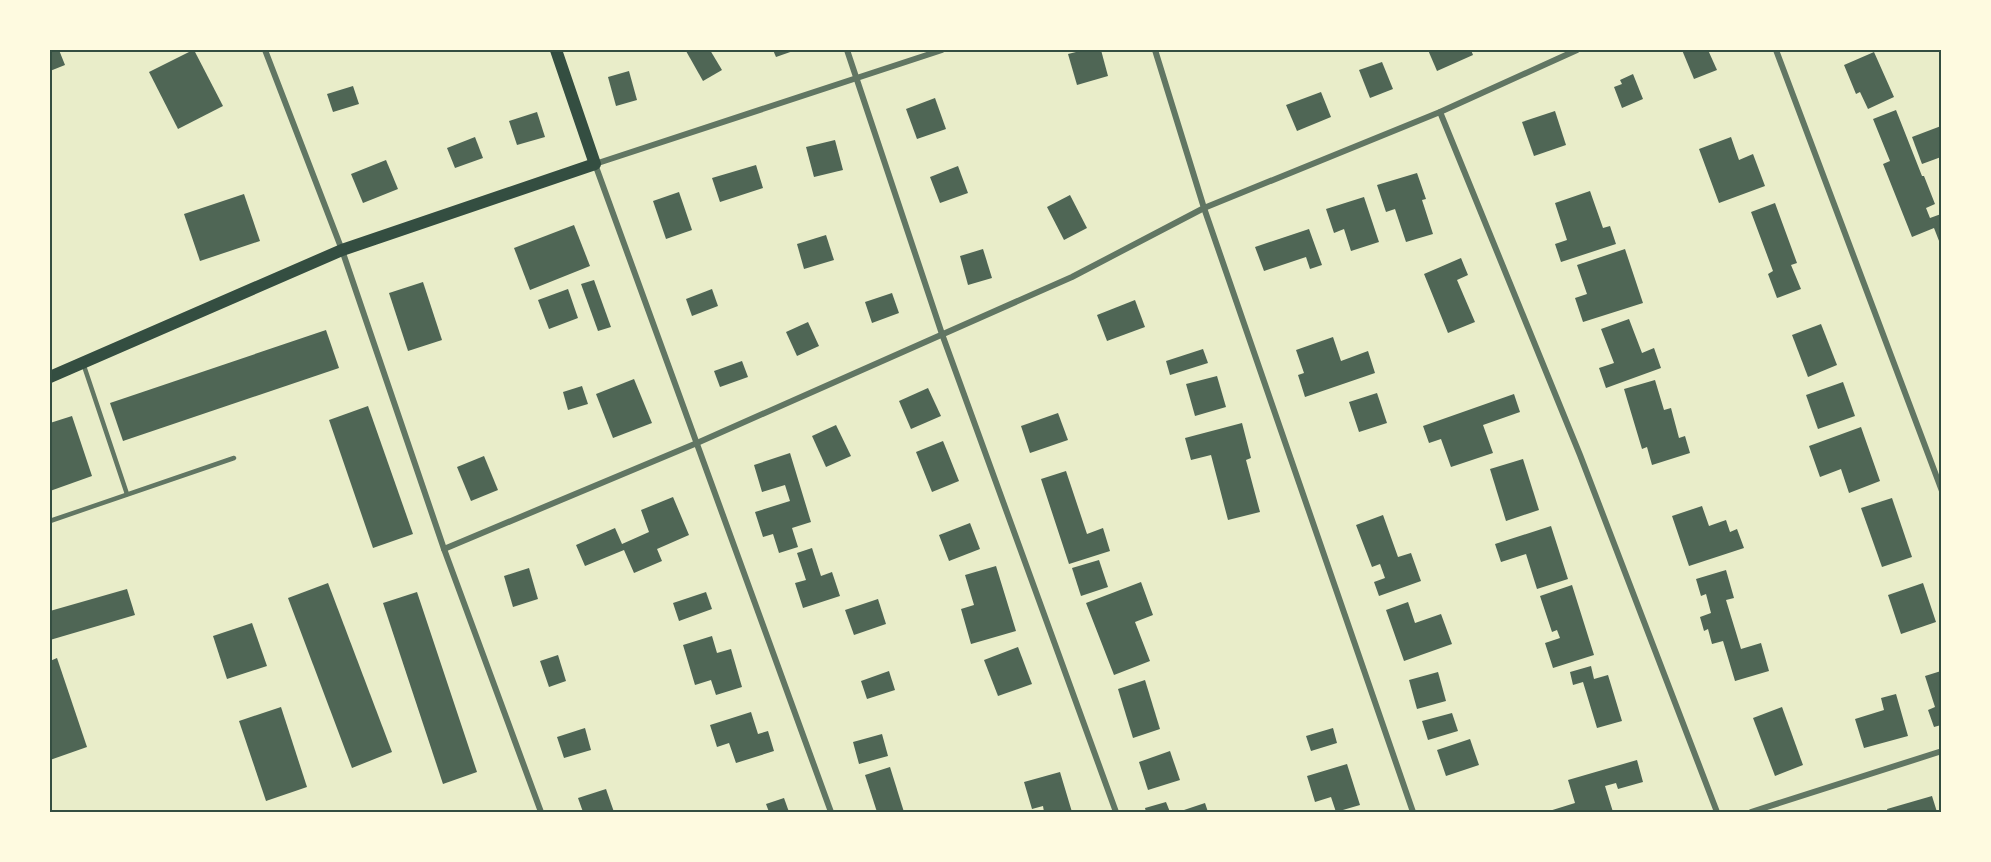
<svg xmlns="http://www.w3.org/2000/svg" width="1991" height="862" font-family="Manrope,sans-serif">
<rect width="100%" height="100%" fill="#e9edc9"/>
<g fill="#4f6655">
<path d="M 50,50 L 59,50 L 65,65 L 50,71 Z"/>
<path d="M 193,50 L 194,50 L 223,106 L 178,129 L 149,72 Z"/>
<path d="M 688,50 L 710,50 L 722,70 L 703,81 L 686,51 Z"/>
<path d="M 773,50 L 796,50 L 776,57 Z"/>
<path d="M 1084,50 L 1101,50 L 1108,76 L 1077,85 L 1068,54 Z"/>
<path d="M 1428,50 L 1471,50 L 1473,55 L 1437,71 Z"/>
<path d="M 1682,50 L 1708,50 L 1717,70 L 1694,79 Z"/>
<path d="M 1874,52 L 1894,97 L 1868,109 L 1860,92 L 1856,94 L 1844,65 Z"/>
<path d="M 1382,62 L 1393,89 L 1370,98 L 1359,70 Z"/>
<path d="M 629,71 L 637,100 L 616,106 L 608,77 Z"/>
<path d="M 1633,74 L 1643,99 L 1622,108 L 1614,87 L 1622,84 L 1620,80 Z"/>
<path d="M 353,86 L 359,104 L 333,112 L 327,94 Z"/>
<path d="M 1321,92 L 1331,117 L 1297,131 L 1286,105 Z"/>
<path d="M 935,98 L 946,129 L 917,139 L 906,109 Z"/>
<path d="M 1896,110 L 1922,176 L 1924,176 L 1935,204 L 1926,208 L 1930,218 L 1941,214 L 1941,246 L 1934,228 L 1912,237 L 1883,164 L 1890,161 L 1873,119 Z"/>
<path d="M 1555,111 L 1566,145 L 1534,156 L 1522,122 Z"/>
<path d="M 537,112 L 545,137 L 517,145 L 509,121 Z"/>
<path d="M 1941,126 L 1941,157 L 1922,164 L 1912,137 Z"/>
<path d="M 475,137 L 483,158 L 455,168 L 447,148 Z"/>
<path d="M 1731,137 L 1739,160 L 1753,154 L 1765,186 L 1719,203 L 1699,149 Z"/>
<path d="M 835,140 L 843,170 L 814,177 L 806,147 Z"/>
<path d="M 386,160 L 398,189 L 363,203 L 351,174 Z"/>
<path d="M 756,165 L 763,188 L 720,202 L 712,178 Z"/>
<path d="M 958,166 L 968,193 L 940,203 L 930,177 Z"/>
<path d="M 1417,173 L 1426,199 L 1422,200 L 1433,234 L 1406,242 L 1395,209 L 1386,212 L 1377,185 Z"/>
<path d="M 1590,191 L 1603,228 L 1610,226 L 1616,244 L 1561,262 L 1555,244 L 1567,240 L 1555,203 Z"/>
<path d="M 679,192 L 692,230 L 666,239 L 653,201 Z"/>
<path d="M 244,194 L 260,241 L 200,261 L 184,214 Z"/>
<path d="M 1070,195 L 1087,228 L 1064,240 L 1047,207 Z"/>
<path d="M 1364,197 L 1379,242 L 1351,251 L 1344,229 L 1334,233 L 1326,209 Z"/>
<path d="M 1775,203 L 1797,263 L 1791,265 L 1801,289 L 1777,298 L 1768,274 L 1773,271 L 1751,212 Z"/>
<path d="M 574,225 L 590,266 L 530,290 L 514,248 Z"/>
<path d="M 1309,229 L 1322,265 L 1310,269 L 1306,257 L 1264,271 L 1255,247 Z"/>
<path d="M 826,235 L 834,260 L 804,269 L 797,244 Z"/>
<path d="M 983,249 L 992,278 L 968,285 L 960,256 Z"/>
<path d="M 1625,249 L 1643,303 L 1583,322 L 1575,298 L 1587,294 L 1577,265 Z"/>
<path d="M 1461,258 L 1468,275 L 1457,280 L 1475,322 L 1448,333 L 1424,274 Z"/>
<path d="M 594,280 L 611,327 L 598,331 L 581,284 Z"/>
<path d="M 423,282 L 442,340 L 408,351 L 389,293 Z"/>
<path d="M 568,289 L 578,318 L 549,329 L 538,300 Z"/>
<path d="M 712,289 L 718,306 L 692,316 L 686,299 Z"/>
<path d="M 892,293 L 899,313 L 872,323 L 865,302 Z"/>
<path d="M 1135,300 L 1145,327 L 1107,341 L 1097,315 Z"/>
<path d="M 1629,319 L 1642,353 L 1654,348 L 1661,368 L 1606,388 L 1599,368 L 1614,363 L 1601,329 Z"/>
<path d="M 808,322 L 819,346 L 797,356 L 786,332 Z"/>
<path d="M 1821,324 L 1837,365 L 1808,377 L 1792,335 Z"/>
<path d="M 326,330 L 339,368 L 123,441 L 110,403 Z"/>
<path d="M 1333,337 L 1341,361 L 1368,351 L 1375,373 L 1305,397 L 1298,375 L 1304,373 L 1296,350 Z"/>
<path d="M 1203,349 L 1208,363 L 1170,375 L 1166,361 Z"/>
<path d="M 742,361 L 748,377 L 720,387 L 714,371 Z"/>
<path d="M 1217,376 L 1226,407 L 1195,416 L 1186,384 Z"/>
<path d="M 634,379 L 652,423 L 613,438 L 596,394 Z"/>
<path d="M 1655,380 L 1664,410 L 1671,408 L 1679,438 L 1685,436 L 1690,453 L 1652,465 L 1647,447 L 1642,449 L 1624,389 Z"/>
<path d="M 1843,382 L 1855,416 L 1818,429 L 1806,395 Z"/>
<path d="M 582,386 L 588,404 L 568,410 L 563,392 Z"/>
<path d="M 928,388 L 941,416 L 911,429 L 899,401 Z"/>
<path d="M 1377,393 L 1387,423 L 1359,432 L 1349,402 Z"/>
<path d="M 1514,394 L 1520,412 L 1483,425 L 1493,453 L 1451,467 L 1441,439 L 1429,443 L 1423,426 Z"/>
<path d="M 368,406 L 413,534 L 373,548 L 329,420 Z"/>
<path d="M 1058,413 L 1068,440 L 1030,453 L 1021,426 Z"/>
<path d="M 72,416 L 92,476 L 50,491 L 50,423 Z"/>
<path d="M 1242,423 L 1251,458 L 1246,460 L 1260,512 L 1228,520 L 1211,455 L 1191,460 L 1185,438 Z"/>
<path d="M 836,425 L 851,456 L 826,467 L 812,436 Z"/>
<path d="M 1861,427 L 1880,481 L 1849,493 L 1841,469 L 1820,477 L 1809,446 Z"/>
<path d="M 943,441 L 959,481 L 932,492 L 916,452 Z"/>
<path d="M 790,453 L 811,522 L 792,528 L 798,547 L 779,553 L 773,534 L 763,537 L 755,512 L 790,501 L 785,485 L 762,492 L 754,465 Z"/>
<path d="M 484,456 L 498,490 L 471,501 L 457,467 Z"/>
<path d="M 1523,459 L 1539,510 L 1506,521 L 1490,469 Z"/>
<path d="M 1066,471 L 1087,534 L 1103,528 L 1110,551 L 1069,564 L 1041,479 Z"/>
<path d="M 673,497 L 689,535 L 657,549 L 662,561 L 634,573 L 624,550 L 585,566 L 576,545 L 615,528 L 622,544 L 649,532 L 641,510 Z"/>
<path d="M 1892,498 L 1912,557 L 1882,567 L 1861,508 Z"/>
<path d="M 1702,506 L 1709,526 L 1726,520 L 1730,532 L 1737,529 L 1744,548 L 1689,566 L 1672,516 Z"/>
<path d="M 1383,515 L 1398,557 L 1411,553 L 1421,581 L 1379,596 L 1374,582 L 1385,578 L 1380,564 L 1372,567 L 1356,525 Z"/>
<path d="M 970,523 L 980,549 L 949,561 L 939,535 Z"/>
<path d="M 1551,526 L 1568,579 L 1537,589 L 1526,554 L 1501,562 L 1495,544 Z"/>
<path d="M 812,548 L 821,576 L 832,572 L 840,596 L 803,608 L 795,583 L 806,580 L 797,553 Z"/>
<path d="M 1099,560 L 1108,587 L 1081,596 L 1072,568 Z"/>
<path d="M 996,566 L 1016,631 L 971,644 L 961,609 L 974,605 L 965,575 Z"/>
<path d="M 529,568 L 538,599 L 513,607 L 504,576 Z"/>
<path d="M 1726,570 L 1734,598 L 1726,600 L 1741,649 L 1761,643 L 1769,671 L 1735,681 L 1723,641 L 1712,644 L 1708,629 L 1704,631 L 1700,617 L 1711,613 L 1706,594 L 1701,596 L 1696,579 Z"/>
<path d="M 1141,582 L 1153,615 L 1135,622 L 1150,661 L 1114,675 L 1086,603 Z"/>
<path d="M 328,583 L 392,752 L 352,768 L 288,598 Z"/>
<path d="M 1923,583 L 1936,622 L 1901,634 L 1888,595 Z"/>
<path d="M 1572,585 L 1594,655 L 1553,668 L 1545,643 L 1560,638 L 1557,630 L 1552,632 L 1540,596 Z"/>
<path d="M 127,589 L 135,615 L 50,640 L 50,611 Z"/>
<path d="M 417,592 L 477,772 L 443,784 L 383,603 Z"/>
<path d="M 706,592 L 712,609 L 679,621 L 673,603 Z"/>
<path d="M 878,599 L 886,624 L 854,635 L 845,610 Z"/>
<path d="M 1408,602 L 1415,623 L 1441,614 L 1452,644 L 1404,661 L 1386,610 Z"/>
<path d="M 252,623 L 267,666 L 227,679 L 213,636 Z"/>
<path d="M 712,636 L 717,653 L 731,649 L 742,687 L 716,695 L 711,680 L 695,685 L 683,645 Z"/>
<path d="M 1018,647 L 1032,684 L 998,696 L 984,660 Z"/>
<path d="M 558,655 L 566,681 L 549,687 L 540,661 Z"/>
<path d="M 57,658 L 87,747 L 50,760 L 50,661 Z"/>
<path d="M 1591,666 L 1594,679 L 1608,675 L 1622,721 L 1597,728 L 1583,682 L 1573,685 L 1570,672 Z"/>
<path d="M 889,671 L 895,690 L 867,699 L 861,681 Z"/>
<path d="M 1941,671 L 1941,725 L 1934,727 L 1928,710 L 1935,707 L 1925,676 Z"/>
<path d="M 1438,672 L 1446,701 L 1417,709 L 1409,680 Z"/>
<path d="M 1145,680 L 1160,729 L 1133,738 L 1118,689 Z"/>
<path d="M 1896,694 L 1908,736 L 1864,748 L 1855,719 L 1884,710 L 1881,698 Z"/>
<path d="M 281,707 L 307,787 L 266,801 L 239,721 Z"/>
<path d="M 1782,707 L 1803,765 L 1775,776 L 1753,718 Z"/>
<path d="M 751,712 L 758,734 L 768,731 L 774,751 L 736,763 L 729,743 L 717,747 L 710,725 Z"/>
<path d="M 1452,713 L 1458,731 L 1428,740 L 1422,721 Z"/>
<path d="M 585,728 L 591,750 L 564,758 L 557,737 Z"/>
<path d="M 1333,728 L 1337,743 L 1311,751 L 1306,736 Z"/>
<path d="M 882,734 L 888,756 L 859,764 L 853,742 Z"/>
<path d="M 1470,739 L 1479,765 L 1446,776 L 1437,750 Z"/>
<path d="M 1170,751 L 1180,780 L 1148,790 L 1139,762 Z"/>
<path d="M 1637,760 L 1643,782 L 1618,789 L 1616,783 L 1605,786 L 1613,812 L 1546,812 L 1575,803 L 1568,780 Z"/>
<path d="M 1347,764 L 1360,805 L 1336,812 L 1331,797 L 1315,802 L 1307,776 Z"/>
<path d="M 890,767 L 904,812 L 877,812 L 865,775 Z"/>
<path d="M 1060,772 L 1072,812 L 1044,812 L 1043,806 L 1032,809 L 1024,782 Z"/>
<path d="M 606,789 L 614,812 L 583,812 L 578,798 Z"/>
<path d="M 1932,796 L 1937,812 L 1888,812 L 1887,809 Z"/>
<path d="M 784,798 L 789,812 L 769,812 L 766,804 Z"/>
<path d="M 1166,802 L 1170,812 L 1146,812 L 1145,808 Z"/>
<path d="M 1205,803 L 1208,812 L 1178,812 Z"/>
</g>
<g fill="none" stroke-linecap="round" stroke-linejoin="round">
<g stroke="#617663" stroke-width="4.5">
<path d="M 83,363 L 127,494"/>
<path d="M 50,521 L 234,458"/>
</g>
<g stroke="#617663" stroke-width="6">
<path d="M 265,50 L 342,250 L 444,549 L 541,812"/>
<path d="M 847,50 L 942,334 L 1116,812"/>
<path d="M 1155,50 L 1204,208 L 1413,812"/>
<path d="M 1776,50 L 1942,491"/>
<path d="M 1440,112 L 1580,455 L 1717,812"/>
<path d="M 444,549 L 697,443 L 1072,277 L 1204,208 L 1440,112 L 1577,50"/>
<path d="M 831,812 L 595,164 L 942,50"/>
<path d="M 1751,812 L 1942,751"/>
</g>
<path stroke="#344e41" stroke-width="12" d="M 50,377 L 342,250 L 595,164 L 556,50"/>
</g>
<rect width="1991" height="862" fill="none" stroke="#fefae0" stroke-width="102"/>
<rect x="51" y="51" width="1889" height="760" fill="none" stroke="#344e41" stroke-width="2"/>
</svg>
